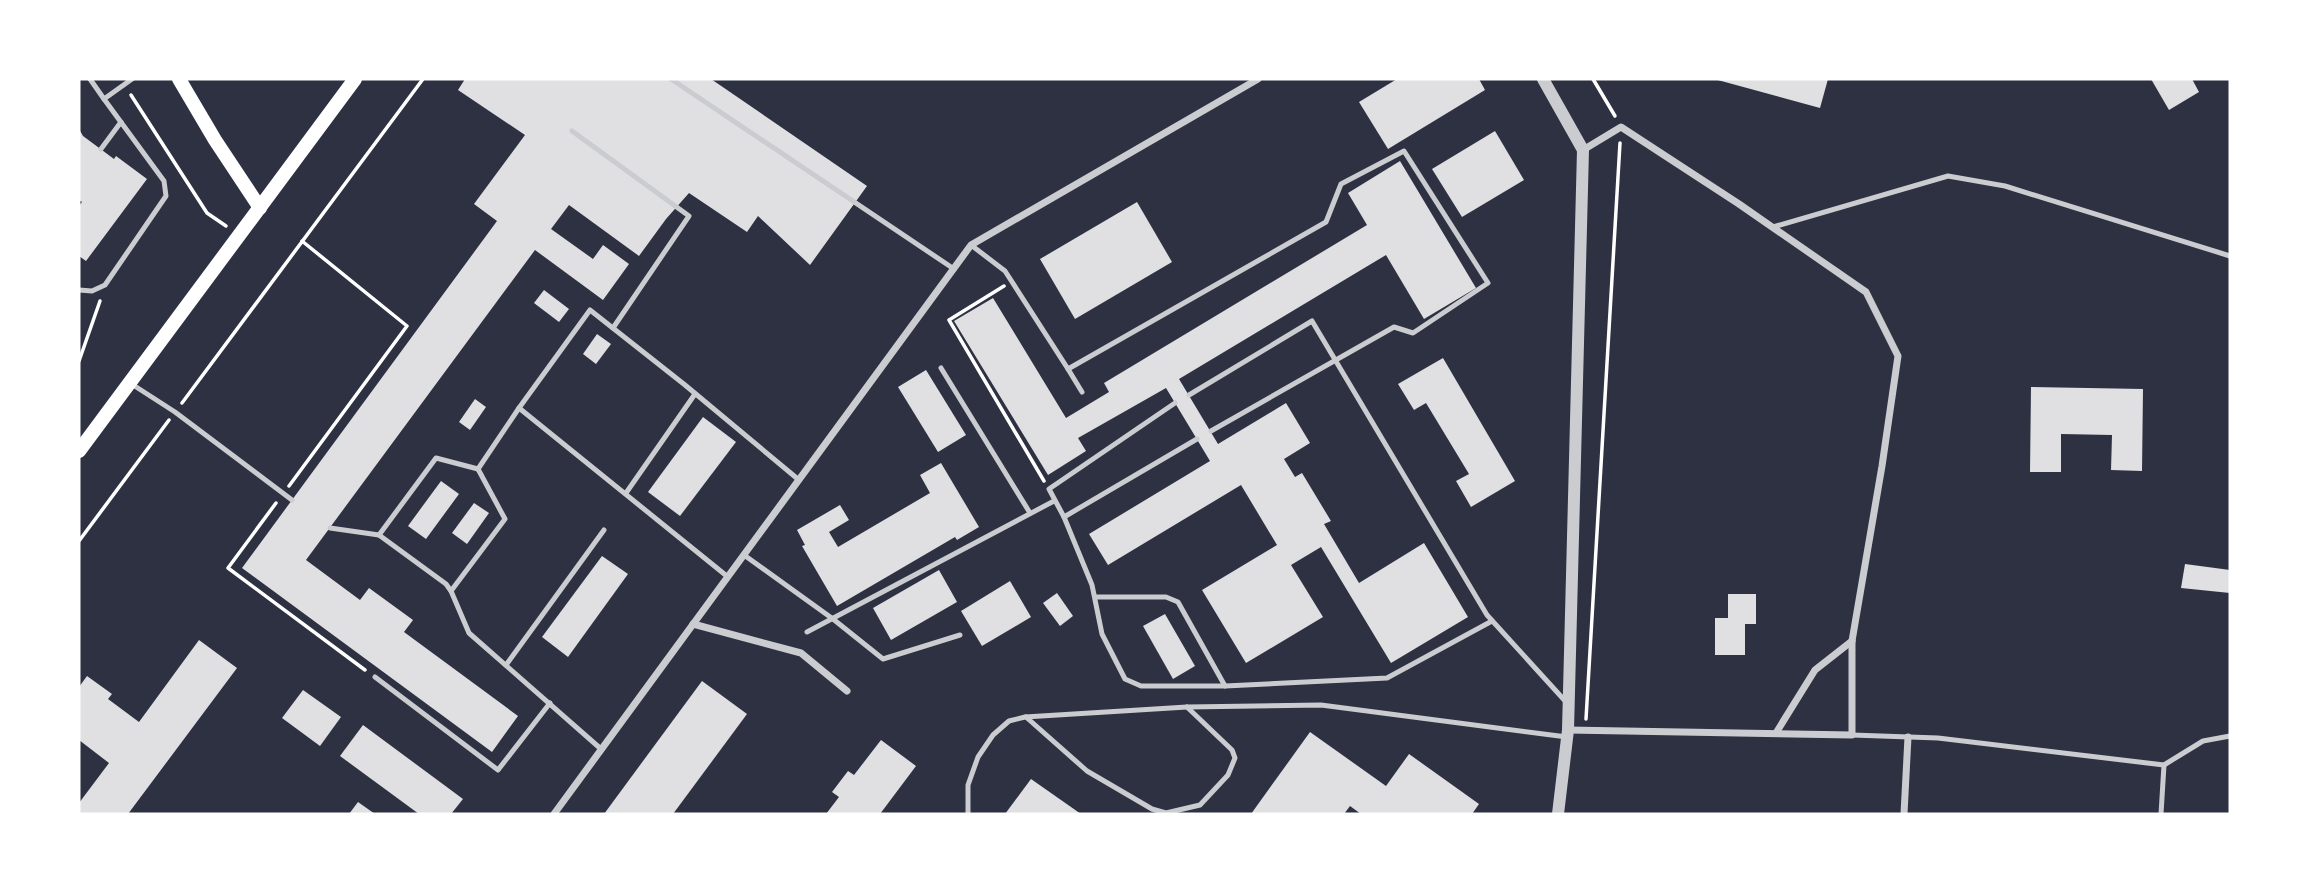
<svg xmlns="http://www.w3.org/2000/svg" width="2309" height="893" font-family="Montserrat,sans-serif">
<rect width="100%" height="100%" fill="#2d3142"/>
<g fill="#e0e0e3">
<path d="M 465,79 L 711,79 L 867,186 L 810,265 L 758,216 L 747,232 L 689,193 L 666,219 L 639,256 L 569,205 L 551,229 L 593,259 L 603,245 L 629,264 L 603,300 L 535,250 L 306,560 L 360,600 L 369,588 L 413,620 L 404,632 L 518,716 L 492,752 L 242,568 L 497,221 L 474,204 L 525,135 L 458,90 Z"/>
<path d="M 1397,79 L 1479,79 L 1485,90 L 1388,149 L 1359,102 Z"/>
<path d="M 1714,79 L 1828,79 L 1820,108 Z"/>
<path d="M 2151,79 L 2192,79 L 2199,92 L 2169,110 Z"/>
<path d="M 79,129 L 83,136 L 114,159 L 116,156 L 147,179 L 86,261 L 79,256 L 79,206 L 82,202 L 79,200 Z"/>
<path d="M 1495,131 L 1524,180 L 1462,217 L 1432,169 Z"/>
<path d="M 1400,161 L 1476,288 L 1424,319 L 1386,255 L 1179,379 L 1218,444 L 1286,403 L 1310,443 L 1284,459 L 1295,477 L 1302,473 L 1331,521 L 1324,524 L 1359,583 L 1424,543 L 1468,617 L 1391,663 L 1321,547 L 1291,565 L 1323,617 L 1246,663 L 1202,590 L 1277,545 L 1241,485 L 1108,565 L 1089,534 L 1210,461 L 1166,388 L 1078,438 L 1086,451 L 1048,475 L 954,321 L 993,298 L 1066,418 L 1109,392 L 1104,383 L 1367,225 L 1348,193 Z"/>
<path d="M 1137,202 L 1172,262 L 1075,319 L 1040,259 Z"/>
<path d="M 544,290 L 569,309 L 559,322 L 534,303 Z"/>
<path d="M 597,334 L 611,344 L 596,364 L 583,354 Z"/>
<path d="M 1443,358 L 1515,481 L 1471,507 L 1456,481 L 1469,474 L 1426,403 L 1414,410 L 1398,384 Z"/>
<path d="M 926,370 L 966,435 L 938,452 L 898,387 Z"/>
<path d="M 2031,387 L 2143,389 L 2142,471 L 2111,470 L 2112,435 L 2061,434 L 2061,472 L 2030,472 Z"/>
<path d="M 475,399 L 486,407 L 470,430 L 459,422 Z"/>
<path d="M 703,417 L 736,442 L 680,516 L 648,492 Z"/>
<path d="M 941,463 L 979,527 L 957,540 L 955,537 L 837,606 L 802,546 L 805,545 L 797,530 L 840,505 L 849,520 L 829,532 L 838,547 L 930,493 L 920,475 Z"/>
<path d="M 441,481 L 459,494 L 426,539 L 408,526 Z"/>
<path d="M 474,503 L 489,513 L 467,544 L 452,533 Z"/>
<path d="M 602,556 L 628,574 L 568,657 L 542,637 Z"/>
<path d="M 2185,564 L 2230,570 L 2230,593 L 2181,588 Z"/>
<path d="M 939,570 L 957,602 L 891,640 L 873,608 Z"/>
<path d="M 1010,581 L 1031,617 L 982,646 L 961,611 Z"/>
<path d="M 1057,593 L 1073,616 L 1060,626 L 1043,603 Z"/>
<path d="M 1728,594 L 1756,594 L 1756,624 L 1745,624 L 1745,655 L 1715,655 L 1715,618 L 1728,618 Z"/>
<path d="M 1165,614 L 1195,666 L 1173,679 L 1143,626 Z"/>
<path d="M 199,640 L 237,668 L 128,814 L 79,814 L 79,803 L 109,763 L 79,740 L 79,687 L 87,676 L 112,694 L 108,699 L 139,722 Z"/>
<path d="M 702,681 L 747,714 L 673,814 L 604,814 Z"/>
<path d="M 303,690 L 341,717 L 320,746 L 282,718 Z"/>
<path d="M 363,725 L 463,799 L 451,814 L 419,814 L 340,756 Z"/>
<path d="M 1310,732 L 1386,786 L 1409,754 L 1479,804 L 1472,814 L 1361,814 L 1350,806 L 1344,814 L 1251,814 Z"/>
<path d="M 881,740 L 916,766 L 880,814 L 826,814 L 839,797 L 832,792 L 848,771 L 854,775 Z"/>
<path d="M 1031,779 L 1081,814 L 1005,814 Z"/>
<path d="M 358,802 L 375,814 L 349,814 Z"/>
</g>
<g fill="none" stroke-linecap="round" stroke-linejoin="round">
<g stroke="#fff" stroke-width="3.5">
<path d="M 1593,79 L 1615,116"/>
<path d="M 131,95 L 207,213 L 226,226"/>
<path d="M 1004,286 L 949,320 L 1044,481"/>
<path d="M 79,361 L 100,301"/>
<path d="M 182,403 L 423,79"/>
<path d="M 289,486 L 407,326 L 302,241"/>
<path d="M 276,503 L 228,568 L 365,670"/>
<path d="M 79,541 L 169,420"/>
<path d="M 1586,719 L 1620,143"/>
</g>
<g stroke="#caccd0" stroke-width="5">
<path d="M 90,79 L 104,99"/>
<path d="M 671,79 L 954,269"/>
<path d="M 572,131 L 689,216 L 613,328"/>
<path d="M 101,149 L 121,122"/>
<path d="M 1773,227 L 1948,176 L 2005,186 L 2230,256"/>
<path d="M 971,245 L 1005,271 L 1068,369 L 1326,222 L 1341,184 L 1404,151 L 1488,283 L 1413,333 L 1394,327 L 1211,431"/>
<path d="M 79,290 L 92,291 L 105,285 L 166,196 L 164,181 L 104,99 L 132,79"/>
<path d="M 941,368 L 1030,513"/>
<path d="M 1068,369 L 1082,392"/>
<path d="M 130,383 L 175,412 L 292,500"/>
<path d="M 1189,395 L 1312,321 L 1487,615 L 1567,703"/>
<path d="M 1175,403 L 1049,489 L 1064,517 L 1092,585 L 1102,634 L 1125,679 L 1141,686 L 1225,686 L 1387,678 L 1492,621"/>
<path d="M 519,408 L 728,577"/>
<path d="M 626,493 L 695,394"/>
<path d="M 1064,517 L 1197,439"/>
<path d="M 330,528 L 379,535 L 446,584 L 451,591 L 469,633 L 601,749"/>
<path d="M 379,535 L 436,458 L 478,469 L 519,408 L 590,310 L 685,385 L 799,480"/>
<path d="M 744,555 L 833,619 L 883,659 L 960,635"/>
<path d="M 451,591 L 505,519 L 478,469"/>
<path d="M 1096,597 L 1166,597 L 1178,602 L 1225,686"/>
<path d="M 807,632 L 1054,501"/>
<path d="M 506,665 L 604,530"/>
<path d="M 375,677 L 498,770 L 550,703"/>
<path d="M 1026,717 L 1087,771 L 1152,809 L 1166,813 L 1200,805 L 1228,775 L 1235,758 L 1232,750 L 1187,707"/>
<path d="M 1852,735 L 1938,738 L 2164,765 L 2161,814"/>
<path d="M 2164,765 L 2203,741 L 2230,736"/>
<path d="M 968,814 L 968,785 L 978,757 L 993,735 L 1009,721 L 1025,717 L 1187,707 L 1321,705 L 1567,737"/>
</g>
<g stroke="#caccd0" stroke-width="7">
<path d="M 693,624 L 801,653 L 847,691"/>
<path d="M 1568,730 L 1852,735 L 1852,641 L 1882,466 L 1898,356 L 1866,292 L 1739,204 L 1621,127 L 1583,150"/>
<path d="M 1776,733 L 1815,670 L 1852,641"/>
<path d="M 554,814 L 971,245 L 1258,79"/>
<path d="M 1904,814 L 1908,737"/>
</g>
<path stroke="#caccd0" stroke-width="12" d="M 1543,79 L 1583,150 L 1568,730 L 1558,814"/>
<g stroke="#fff" stroke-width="14">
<path d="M 179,79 L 215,140 L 260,208"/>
<path d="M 79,451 L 355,79"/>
</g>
</g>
<rect width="2309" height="893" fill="none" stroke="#ffffff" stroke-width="161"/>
</svg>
